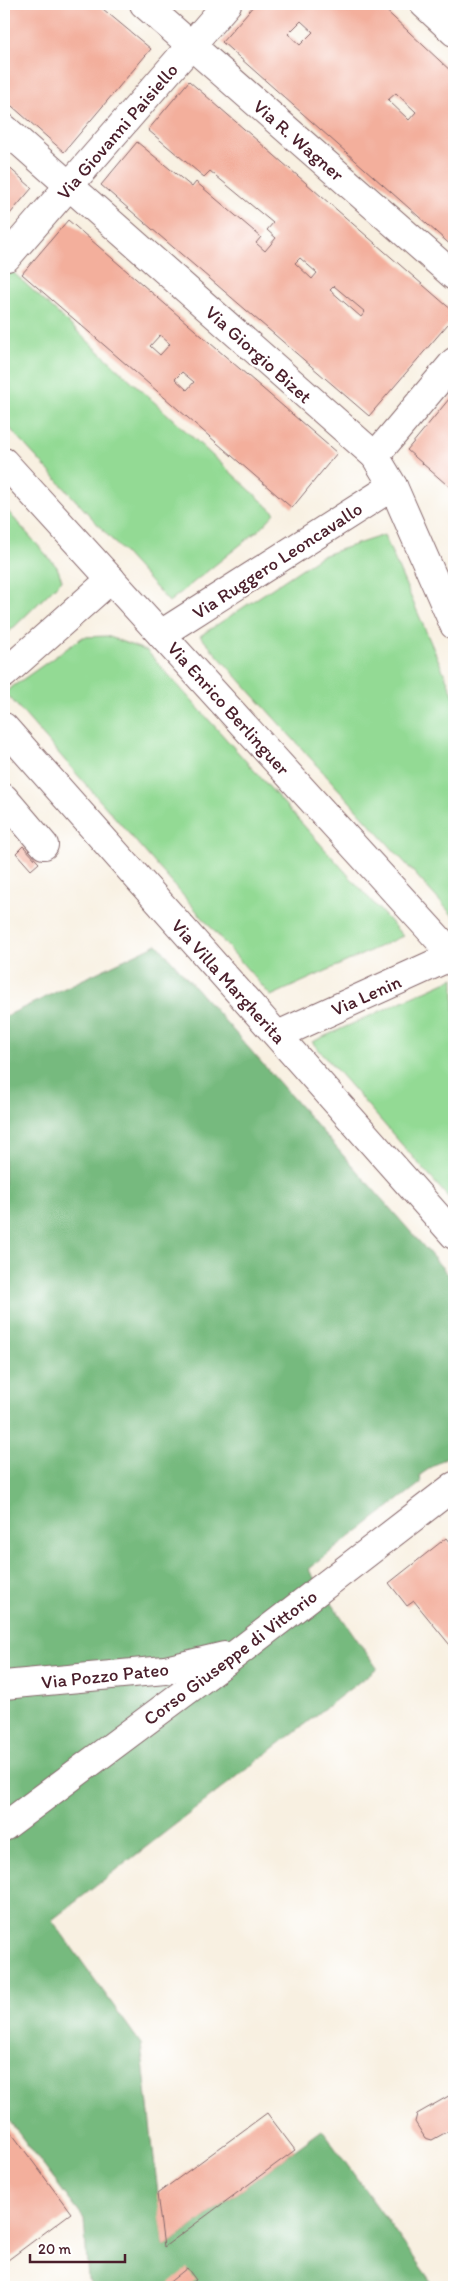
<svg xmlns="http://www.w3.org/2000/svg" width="458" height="2291" font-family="Itim,sans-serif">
<rect width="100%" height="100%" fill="#fff"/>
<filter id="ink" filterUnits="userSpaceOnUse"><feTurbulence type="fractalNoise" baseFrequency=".02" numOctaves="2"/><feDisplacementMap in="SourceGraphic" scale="10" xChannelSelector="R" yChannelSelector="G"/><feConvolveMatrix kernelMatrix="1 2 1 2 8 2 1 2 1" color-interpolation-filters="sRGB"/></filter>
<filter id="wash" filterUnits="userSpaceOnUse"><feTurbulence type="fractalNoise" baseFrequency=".0096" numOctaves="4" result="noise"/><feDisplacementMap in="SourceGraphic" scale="20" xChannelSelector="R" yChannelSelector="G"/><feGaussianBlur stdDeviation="1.12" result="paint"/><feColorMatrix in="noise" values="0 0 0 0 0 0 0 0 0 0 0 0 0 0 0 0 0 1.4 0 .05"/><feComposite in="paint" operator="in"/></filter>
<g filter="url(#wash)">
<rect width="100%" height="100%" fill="#f8f0e1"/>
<g fill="#93da94" stroke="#6e7c60">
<path d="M 4,264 L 275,513 L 260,529 L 169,602 L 4,422 Z"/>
<path d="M 4,507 L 57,567 L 62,580 L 4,637 Z"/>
<path d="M 384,535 L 454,696 L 454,917 L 200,636 L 321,556 Z"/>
<path d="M 107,636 L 147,651 L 403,936 L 271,996 L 5,692 L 83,637 Z"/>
<path d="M 454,978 L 454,1204 L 312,1042 Z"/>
</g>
<path fill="#76ba7e" stroke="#606c54" d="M 157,944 L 454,1281 L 454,1452 L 420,1475 L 421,1483 L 308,1569 L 377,1668 L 52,1920 L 141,2044 L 164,2247 L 322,2130 L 435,2287 L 93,2287 L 88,2279 L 84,2219 L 4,2114 L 4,1017 Z"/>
<g id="blocks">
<g fill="#f3af9c" fill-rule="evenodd">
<path d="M 4,4 L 97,4 L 151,49 L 64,152 L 4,99 Z"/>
<path d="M 255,4 L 379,4 L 454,74 L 454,159 L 452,161 L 454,163 L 454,248 L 222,42 ZM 301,21 L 313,32 L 300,45 L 288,34 ZM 396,93 L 416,112 L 409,120 L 388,100 Z"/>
<path d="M 189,81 L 454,312 L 454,317 L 369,416 L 101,185 L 137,142 L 192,187 L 196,182 L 261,237 L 256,243 L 265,251 L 276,238 L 267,230 L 273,223 L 210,171 L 204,177 L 148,130 ZM 300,258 L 317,273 L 312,279 L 295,263 ZM 334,286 L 365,312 L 361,317 L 330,290 Z"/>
<path d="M 4,163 L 32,188 L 4,221 Z"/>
<path d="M 68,220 L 337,453 L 292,508 L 22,274 ZM 160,335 L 170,344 L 160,355 L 150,346 ZM 182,372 L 194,382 L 187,390 L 175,379 Z"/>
<path d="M 454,393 L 454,491 L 407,450 Z"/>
<path d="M 23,846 L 39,863 L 31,870 L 16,853 Z"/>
<path d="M 446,1538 L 454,1548 L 454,1650 L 414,1601 L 407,1606 L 389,1583 Z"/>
<path d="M 454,2093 L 454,2132 L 452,2129 L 432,2140 L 425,2138 L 415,2122 L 417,2114 Z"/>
<path d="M 267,2113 L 295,2150 L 164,2247 L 157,2194 Z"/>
<path d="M 4,2123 L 71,2213 L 4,2263 Z"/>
<path d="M 187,2268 L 196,2280 L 186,2287 L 168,2287 L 166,2285 Z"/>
</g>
</g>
</g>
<g filter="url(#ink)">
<use href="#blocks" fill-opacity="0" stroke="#87686b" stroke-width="1"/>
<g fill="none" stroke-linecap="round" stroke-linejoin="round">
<defs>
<g id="minor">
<path d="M 144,4 L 454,276"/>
<path d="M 424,4 L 454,32"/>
<path d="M 4,128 L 375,456 L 393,486 L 454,625"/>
<path d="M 7,257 L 227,4"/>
<path d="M 375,456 L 454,362"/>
<path d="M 4,462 L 453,955"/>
<path d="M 161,634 L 393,486"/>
<path d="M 4,674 L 111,579"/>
<path d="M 4,727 L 454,1235"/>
<path d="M 4,798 L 44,845"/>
<path d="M 278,1035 L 454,955"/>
</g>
<g id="tertiary">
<path d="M 4,1685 L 165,1670 L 224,1656"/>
<path d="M 4,1827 L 236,1654 L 454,1486"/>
</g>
</defs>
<use href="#minor" stroke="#87686b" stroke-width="30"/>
<use href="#tertiary" stroke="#87686b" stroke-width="30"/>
<use href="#minor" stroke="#fff" stroke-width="28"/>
<use href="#tertiary" stroke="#fff" stroke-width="28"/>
</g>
</g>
<g text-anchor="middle" stroke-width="4.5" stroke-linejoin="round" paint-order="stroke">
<g font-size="19" fill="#4a1f2b" stroke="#fff">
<text transform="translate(117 131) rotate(-49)" y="7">Via Giovanni Paisiello</text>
<text transform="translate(299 140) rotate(41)" y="7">Via R. Wagner</text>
<text transform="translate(259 354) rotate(42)" y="7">Via Giorgio Bizet</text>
<text transform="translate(277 560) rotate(-33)" y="7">Via Ruggero Leoncavallo</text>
<text transform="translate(229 708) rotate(48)" y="7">Via Enrico Berlinguer</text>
<text transform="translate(229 981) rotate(48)" y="7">Via Villa Margherita</text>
<text transform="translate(366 995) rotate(-24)" y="7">Via Lenin</text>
<text transform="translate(230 1657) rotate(-37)" y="7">Corso Giuseppe di Vittorio</text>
<text transform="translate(105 1675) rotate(-6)" y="7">Via Pozzo Pateo</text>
</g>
</g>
<rect width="458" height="2291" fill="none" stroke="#fff" stroke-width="20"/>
<path d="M30 2254v8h95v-8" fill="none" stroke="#4a1f2b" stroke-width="2.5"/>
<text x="38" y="2254" font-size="15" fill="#4a1f2b" stroke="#ffffff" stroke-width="4" paint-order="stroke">20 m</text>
</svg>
